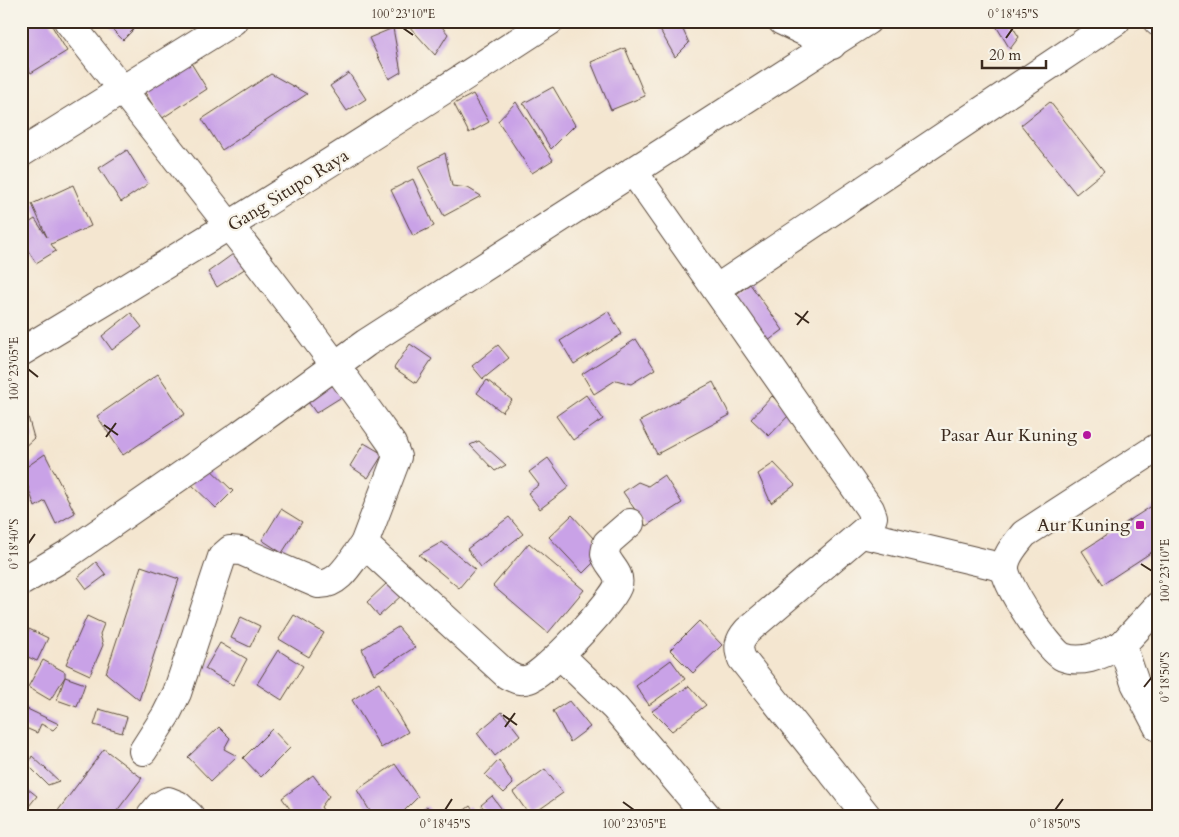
<svg xmlns="http://www.w3.org/2000/svg" width="1179" height="837" font-family="Cardo,serif">
<rect width="100%" height="100%" fill="#f7f3e8"/>
<filter id="ink" filterUnits="userSpaceOnUse"><feTurbulence type="fractalNoise" baseFrequency=".02" numOctaves="2"/><feDisplacementMap in="SourceGraphic" scale="10" xChannelSelector="R" yChannelSelector="G"/><feConvolveMatrix kernelMatrix="1 2 1 2 8 2 1 2 1" color-interpolation-filters="sRGB"/></filter>
<filter id="wash" filterUnits="userSpaceOnUse"><feTurbulence type="fractalNoise" baseFrequency=".0096" numOctaves="4" result="noise"/><feDisplacementMap in="SourceGraphic" scale="20" xChannelSelector="R" yChannelSelector="G"/><feGaussianBlur stdDeviation="1.12" result="paint"/><feColorMatrix in="noise" values="0 0 0 0 0 0 0 0 0 0 0 0 0 0 0 0 0 1.4 0 .05"/><feComposite in="paint" operator="in"/></filter>
<g filter="url(#wash)">
<rect width="100%" height="100%" fill="#f4e6d0"/>
<g id="blocks">
<g fill="#c9a2e7">
<path d="M 23,21 L 49,21 L 67,51 L 31,73 L 21,57 Z"/>
<path d="M 104,21 L 142,21 L 123,40 Z"/>
<path d="M 412,21 L 437,21 L 448,34 L 435,55 L 408,25 Z"/>
<path d="M 655,21 L 679,21 L 689,43 L 675,57 Z"/>
<path d="M 993,21 L 1009,21 L 1019,37 L 1010,49 Z"/>
<path d="M 393,28 L 401,72 L 389,79 L 369,38 Z"/>
<path d="M 625,48 L 645,96 L 611,110 L 591,62 Z"/>
<path d="M 186,55 L 207,89 L 161,119 L 140,84 Z"/>
<path d="M 349,73 L 366,99 L 347,111 L 330,86 Z"/>
<path d="M 271,74 L 307,94 L 222,150 L 202,119 Z"/>
<path d="M 553,87 L 575,125 L 551,149 L 525,105 L 522,104 Z"/>
<path d="M 473,94 L 489,122 L 469,133 L 454,104 Z"/>
<path d="M 516,102 L 553,160 L 532,173 L 498,121 Z"/>
<path d="M 1050,102 L 1104,171 L 1076,194 L 1021,125 Z"/>
<path d="M 127,150 L 148,184 L 121,202 L 99,168 Z"/>
<path d="M 445,153 L 452,186 L 468,188 L 481,196 L 444,216 L 418,167 Z"/>
<path d="M 413,179 L 434,226 L 413,236 L 391,190 Z"/>
<path d="M 73,185 L 91,226 L 51,244 L 56,251 L 36,263 L 21,240 L 21,228 L 35,219 L 47,237 L 32,204 Z"/>
<path d="M 233,254 L 246,268 L 217,287 L 208,272 Z"/>
<path d="M 750,284 L 783,330 L 764,344 L 731,298 Z"/>
<path d="M 608,311 L 622,334 L 574,364 L 560,341 Z"/>
<path d="M 131,313 L 142,327 L 112,350 L 102,336 Z"/>
<path d="M 636,339 L 655,369 L 631,384 L 616,380 L 594,394 L 582,374 Z"/>
<path d="M 410,344 L 432,359 L 416,383 L 394,368 Z"/>
<path d="M 498,345 L 509,358 L 483,379 L 472,366 Z"/>
<path d="M 158,374 L 185,414 L 123,455 L 97,416 Z"/>
<path d="M 487,380 L 512,400 L 502,412 L 477,393 Z"/>
<path d="M 713,382 L 730,415 L 657,454 L 640,421 Z"/>
<path d="M 327,384 L 348,393 L 316,413 L 306,399 Z"/>
<path d="M 586,395 L 603,419 L 573,440 L 556,416 Z"/>
<path d="M 772,396 L 790,414 L 769,436 L 751,419 Z"/>
<path d="M 27,413 L 34,438 L 21,450 L 21,420 Z"/>
<path d="M 479,441 L 506,465 L 495,471 L 470,445 Z"/>
<path d="M 364,443 L 383,454 L 368,478 L 350,466 Z"/>
<path d="M 45,454 L 75,513 L 56,524 L 45,501 L 35,507 L 22,470 Z"/>
<path d="M 548,458 L 569,487 L 540,509 L 528,493 L 539,485 L 529,472 Z"/>
<path d="M 774,463 L 795,485 L 771,503 L 758,474 Z"/>
<path d="M 205,464 L 233,491 L 216,508 L 189,482 Z"/>
<path d="M 664,475 L 682,503 L 646,526 L 623,492 L 638,482 L 648,486 Z"/>
<path d="M 21,500 L 27,510 L 21,518 Z"/>
<path d="M 1158,502 L 1158,548 L 1103,584 L 1082,551 Z"/>
<path d="M 281,509 L 302,522 L 282,553 L 262,540 Z"/>
<path d="M 572,515 L 605,551 L 583,573 L 549,537 Z"/>
<path d="M 509,517 L 523,534 L 481,567 L 467,549 Z"/>
<path d="M 442,542 L 475,569 L 459,588 L 419,555 Z"/>
<path d="M 529,543 L 584,590 L 548,633 L 493,586 Z"/>
<path d="M 96,562 L 106,575 L 87,589 L 78,577 Z"/>
<path d="M 141,566 L 179,579 L 139,700 L 106,673 Z"/>
<path d="M 388,582 L 401,596 L 379,616 L 367,602 Z"/>
<path d="M 294,615 L 324,633 L 309,657 L 279,639 Z"/>
<path d="M 87,616 L 104,624 L 100,634 L 103,645 L 90,675 L 66,664 Z"/>
<path d="M 241,617 L 260,626 L 250,647 L 231,638 Z"/>
<path d="M 699,621 L 722,645 L 693,673 L 670,650 Z"/>
<path d="M 398,627 L 415,647 L 374,674 L 362,649 Z"/>
<path d="M 29,629 L 48,638 L 37,661 L 21,654 L 21,646 Z"/>
<path d="M 220,643 L 247,659 L 233,685 L 205,669 Z"/>
<path d="M 278,650 L 303,666 L 282,700 L 257,684 Z"/>
<path d="M 43,660 L 65,672 L 65,677 L 50,700 L 28,687 Z"/>
<path d="M 671,660 L 685,679 L 649,705 L 636,686 Z"/>
<path d="M 65,677 L 85,684 L 77,707 L 57,700 Z"/>
<path d="M 379,683 L 408,732 L 381,748 L 352,700 Z"/>
<path d="M 689,686 L 706,705 L 672,731 L 652,711 Z"/>
<path d="M 569,701 L 590,727 L 570,742 L 553,711 Z"/>
<path d="M 21,706 L 59,724 L 53,730 L 41,724 L 37,733 L 21,726 Z"/>
<path d="M 99,709 L 127,717 L 122,733 L 94,725 Z"/>
<path d="M 502,712 L 520,735 L 495,756 L 477,733 Z"/>
<path d="M 219,727 L 230,738 L 224,749 L 237,756 L 211,781 L 188,757 Z"/>
<path d="M 272,729 L 290,748 L 261,777 L 243,758 Z"/>
<path d="M 104,749 L 142,778 L 113,816 L 54,816 Z"/>
<path d="M 32,756 L 59,781 L 48,785 L 28,765 Z"/>
<path d="M 499,760 L 513,784 L 504,793 L 485,775 Z"/>
<path d="M 395,764 L 418,797 L 399,816 L 373,816 L 357,790 Z"/>
<path d="M 545,769 L 563,793 L 530,816 L 513,792 Z"/>
<path d="M 313,775 L 329,796 L 321,807 L 327,816 L 295,816 L 282,798 Z"/>
<path d="M 23,785 L 37,796 L 21,816 L 21,787 Z"/>
<path d="M 492,796 L 507,816 L 490,816 L 481,805 Z"/>
<path d="M 427,806 L 434,816 L 415,816 Z"/>
<path d="M 470,806 L 477,816 L 457,816 Z"/>
</g>
</g>
</g>
<g filter="url(#ink)">
<use href="#blocks" fill-opacity="0" stroke="#574639" stroke-width="1"/>
<g fill="none" stroke-linecap="round" stroke-linejoin="round">
<defs>
<g id="minor">
<path d="M 68,21 C 178,161 290,299 392,444 L 397,457 L 364,544 L 507,675 C 515,679 520,682 529,679 C 544,675 615,600 618,585 C 621,572 608,566 605,554 C 605,551 607,546 607,543 L 630,523"/>
<path d="M 782,21 L 832,45"/>
<path d="M 21,153 L 233,21"/>
<path d="M 633,171 L 870,509 L 873,517 L 870,526 L 747,631 C 739,640 737,647 742,659 L 867,816"/>
<path d="M 716,289 L 1116,21"/>
<path d="M 21,352 C 200,245 376,135 550,21"/>
<path d="M 1158,447 L 1024,534 C 1017,543 1005,555 1005,568 C 1004,583 1049,651 1063,657 C 1084,665 1104,653 1122,645 L 1135,683 L 1158,727"/>
<path d="M 862,534 L 1005,568"/>
<path d="M 21,582 L 68,554 L 241,434 L 366,343 L 867,21"/>
<path d="M 1122,645 L 1158,606"/>
<path d="M 560,655 L 615,708 L 707,816"/>
<path d="M 143,751 L 166,715 L 177,693 L 222,557 L 230,550 L 241,551 L 318,584 C 340,586 352,559 364,544"/>
<path d="M 151,816 L 159,806 L 168,801 L 178,805 L 190,816"/>
</g>
<path id="highway" d="M 1157,21 L 1158,22"/>
</defs>
<use href="#minor" stroke="#574639" stroke-width="30"/>
<use href="#highway" stroke="#574639" stroke-width="30"/>
<use href="#minor" stroke="#fff" stroke-width="28"/>
<use href="#highway" stroke="#fff" stroke-width="28"/>
</g>
</g>
<path fill="none" stroke="#3b2a1e" stroke-width="2" d="M 403,28 L 413,35M 1006,38 L 1013,28M 795,313 L 809,323M 797,325 L 808,311M 28,369 L 38,377M 104,425 L 118,435M 106,437 L 116,423M 28,544 L 35,534M 1141,564 L 1152,571M 1144,687 L 1152,677M 503,715 L 517,725M 505,727 L 515,713M 623,802 L 634,810M 445,810 L 452,799M 1055,810 L 1063,799"/>
<g fill="#b5179e" stroke="#f7f3e8" stroke-width="2">
<circle cx="1087" cy="435" r="5"/>
<rect x="1135" y="520" width="10" height="10" rx="2.5"/>
</g>
<g text-anchor="middle" stroke-width="4.5" stroke-linejoin="round" paint-order="stroke">
<g font-size="18" fill="#3b2a1e" stroke="#f7f3e8">
<text transform="translate(288 190) rotate(-32)" y="6">Gang Situpo Raya</text>
</g>
<g font-size="18" fill="#3b2a1e" stroke="#f7f3e8" text-anchor="end">
<text x="1077" y="441">Pasar Aur Kuning</text>
<text x="1130" y="531">Aur Kuning</text>
</g>
</g>
<rect width="1179" height="837" fill="none" stroke="#f7f3e8" stroke-width="55"/>
<path d="M982 60v8h64v-8" fill="none" stroke="#3b2a1e" stroke-width="2.5"/>
<text x="989" y="60" font-size="15" fill="#3b2a1e" stroke="#f7f3e8" stroke-width="4" paint-order="stroke">20 m</text>
<rect x="28" y="28" width="1124" height="782" fill="none" stroke="#3b2a1e" stroke-width="2"/>
<g font-size="12" text-anchor="middle" fill="#3b2a1e">
<text x="403" y="18">100°23'10"E</text>
<text x="1013" y="18">0°18'45"S</text>
<text transform="translate(14 369) rotate(-90)" y="4">100°23'05"E</text>
<text transform="translate(14 544) rotate(-90)" y="4">0°18'40"S</text>
<text transform="translate(1165 571) rotate(-90)" y="4">100°23'10"E</text>
<text transform="translate(1165 677) rotate(-90)" y="4">0°18'50"S</text>
<text x="445" y="828">0°18'45"S</text>
<text x="634" y="828">100°23'05"E</text>
<text x="1055" y="828">0°18'50"S</text>
</g>
</svg>
